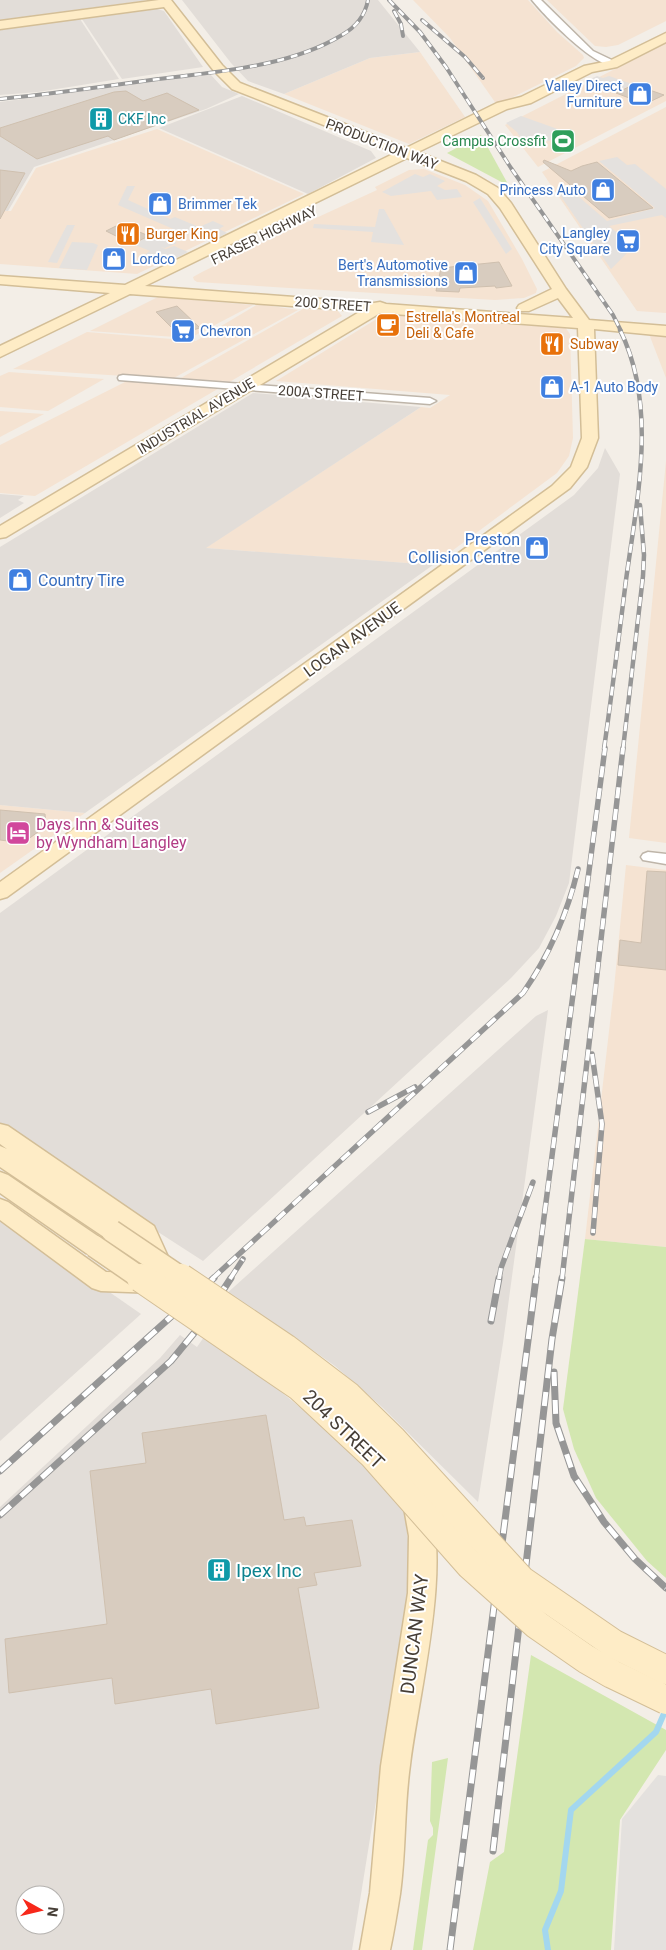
<svg xmlns="http://www.w3.org/2000/svg" width="666" height="1950" font-family="Roboto,sans-serif">
<rect width="100%" height="100%" fill="#f3eee7"/>
<g fill="#f5e3d2">
<path d="M 413,0 L 528,0 L 557,32 L 583,55 L 584,58 L 576,66 L 497,105 L 450,38 Z"/>
<path d="M 547,0 L 666,0 L 666,21 L 618,45 L 606,47 L 595,46 Z"/>
<path d="M 666,43 L 666,101 L 538,167 L 505,125 Z"/>
<path d="M 420,52 L 465,117 L 409,144 L 284,94 L 370,58 Z"/>
<path d="M 666,107 L 666,313 L 637,311 L 542,172 Z"/>
<path d="M 157,129 L 304,194 L 137,274 L 0,264 L 0,211 L 11,211 L 36,168 Z"/>
<path d="M 424,169 L 465,185 L 488,201 L 522,259 L 537,289 L 536,293 L 524,298 L 495,300 L 289,288 L 197,282 L 194,280 L 193,277 L 202,272 L 255,246 L 377,190 L 375,187 L 409,170 Z"/>
<path d="M 158,297 L 253,305 L 190,338 L 90,331 Z"/>
<path d="M 258,304 L 298,310 L 172,379 L 13,369 L 87,332 L 196,341 Z"/>
<path d="M 303,309 L 338,311 L 342,316 L 35,496 L 0,493 L 0,445 L 127,381 L 172,383 Z"/>
<path d="M 388,312 L 557,324 L 565,327 L 570,334 L 573,438 L 569,456 L 557,473 L 433,565 L 205,548 L 421,407 L 430,408 L 450,395 L 276,381 Z"/>
<path d="M 649,334 L 666,336 L 666,378 Z"/>
<path d="M 9,372 L 104,379 L 48,411 L 0,407 L 0,376 Z"/>
<path d="M 0,411 L 44,414 L 0,437 Z"/>
<path d="M 666,461 L 666,843 L 629,838 Z"/>
<path d="M 0,805 L 85,813 L 0,873 Z"/>
<path d="M 626,865 L 666,870 L 666,1247 L 585,1239 L 614,988 Z"/>
</g>
<g fill="#e2ddd8" fill-rule="evenodd">
<path d="M 0,0 L 149,0 L 0,20 Z"/>
<path d="M 182,0 L 378,0 L 420,52 L 370,58 L 284,94 L 248,81 L 231,63 Z"/>
<path d="M 157,9 L 164,11 L 203,67 L 122,79 L 82,19 Z"/>
<path d="M 80,19 L 119,79 L 38,92 L 0,95 L 0,30 Z"/>
<path d="M 210,74 L 222,87 L 239,94 L 206,109 L 34,167 L 8,211 L 0,210 L 0,102 Z"/>
<path d="M 242,96 L 371,151 L 376,158 L 308,194 L 159,128 Z"/>
<path d="M 253,393 L 421,407 L 206,548 L 433,565 L 85,813 L 0,805 L 0,547 Z"/>
<path d="M 605,448 L 620,474 L 569,883 L 556,916 L 539,948 L 511,978 L 203,1261 L 0,1130 L 0,913 L 574,495 L 598,468 Z"/>
<path d="M 0,494 L 24,496 L 18,500 L 24,503 L 0,518 Z"/>
<path d="M 548,1010 L 503,1343 L 478,1502 L 382,1407 L 335,1366 L 293,1336 L 225,1295 L 536,1016 Z"/>
<path d="M 0,1216 L 141,1314 L 0,1441 Z"/>
<path d="M 180,1335 L 197,1347 L 204,1337 L 274,1386 L 331,1433 L 404,1507 L 408,1540 L 408,1603 L 352,1950 L 0,1950 L 0,1507 L 160,1358 ZM 25,1895 L 55,1895 L 55,1925 L 25,1925 Z"/>
</g>
<g fill="#d3e7b0">
<path d="M 481,135 L 509,186 L 447,153 Z"/>
<path d="M 585,1239 L 666,1247 L 666,1578 L 647,1561 L 596,1498 L 574,1449 L 563,1409 Z"/>
<path d="M 531,1655 L 666,1730 L 666,1750 L 620,1820 L 611,1950 L 473,1950 L 490,1862 L 504,1852 Z"/>
<path d="M 448,1758 L 422,1950 L 413,1950 L 428,1840 L 433,1835 L 433,1828 L 430,1821 L 432,1762 Z"/>
</g>
<g fill="#e4e1de">
<path d="M 597,76 L 603,78 L 609,76 L 632,84 L 616,93 L 589,84 L 592,82 L 588,80 Z"/>
<path d="M 521,116 L 566,132 L 549,141 L 539,139 L 541,142 L 524,144 L 517,132 L 506,123 Z"/>
<path d="M 617,157 L 627,165 L 635,164 L 666,189 L 666,218 L 662,215 L 609,226 L 632,245 L 631,249 L 611,269 L 560,195 L 572,191 L 607,221 L 655,208 L 599,161 Z"/>
<path d="M 415,174 L 423,177 L 430,174 L 445,181 L 437,186 L 445,190 L 457,189 L 462,197 L 437,200 L 431,191 L 391,196 L 382,192 Z"/>
<path d="M 127,186 L 135,186 L 128,200 L 170,219 L 175,217 L 199,227 L 213,221 L 224,226 L 219,229 L 227,233 L 210,242 L 190,233 L 187,235 L 118,205 Z"/>
<path d="M 480,198 L 512,249 L 506,254 L 473,202 Z"/>
<path d="M 379,209 L 384,209 L 404,245 L 371,242 L 373,232 L 313,228 L 314,224 L 375,227 Z"/>
<path d="M 67,225 L 75,225 L 57,263 L 48,262 Z"/>
<path d="M 155,233 L 177,243 L 165,248 L 160,247 L 166,249 L 174,246 L 188,252 L 164,264 L 144,255 L 150,251 L 133,244 L 153,235 L 152,234 Z"/>
<path d="M 72,242 L 93,243 L 98,245 L 87,270 L 59,268 Z"/>
<path d="M 658,1775 L 666,1776 L 666,1950 L 614,1950 L 622,1819 Z"/>
</g>
<g fill="none" stroke-linecap="round" stroke-linejoin="round">
<path stroke="#a3d7ef" stroke-width="6" d="M 548,1950 L 545,1930 L 561,1891 L 571,1810 L 656,1732 L 666,1709"/>
</g>
<g fill="#d8ccbf" stroke="#cfc0af">
<path d="M 633,85 L 638,86 L 664,95 L 645,104 L 616,93 Z"/>
<path d="M 126,91 L 143,101 L 167,93 L 199,110 L 114,140 L 108,136 L 37,159 L 0,136 L 0,128 L 114,92 Z"/>
<path d="M 544,160 L 571,171 L 582,166 L 597,162 L 653,208 L 609,218 L 543,162 Z"/>
<path d="M 0,170 L 25,173 L 0,219 Z"/>
<path d="M 120,224 L 130,228 L 149,236 L 132,244 L 106,231 Z"/>
<path d="M 499,262 L 512,286 L 496,288 L 495,286 L 460,288 L 459,292 L 436,291 L 441,268 Z"/>
<path d="M 177,306 L 200,328 L 178,334 L 156,312 Z"/>
<path d="M 0,810 L 45,814 L 46,826 L 23,843 L 0,840 Z"/>
<path d="M 647,871 L 666,872 L 666,970 L 618,965 L 620,940 L 641,943 Z"/>
<path d="M 266,1415 L 284,1520 L 304,1517 L 306,1526 L 352,1520 L 361,1566 L 314,1573 L 317,1585 L 298,1588 L 319,1708 L 216,1724 L 211,1689 L 115,1704 L 112,1678 L 9,1693 L 5,1639 L 107,1624 L 90,1471 L 146,1463 L 142,1433 Z"/>
</g>
<g fill="none" stroke-linecap="round" stroke-linejoin="round">
<defs>
<g id="street">
<path d="M 532,0 L 541,0 L 593,51 L 616,62 L 616,66 C 596,69 545,16 532,0 Z"/>
<path d="M 123,375 L 430,398 L 436,401 L 430,404 L 119,380 L 118,378 L 119,376 Z"/>
<path d="M 648,852 L 666,854 L 666,864 L 643,860 L 641,857 L 643,854 Z"/>
</g>
<g id="secondary">
<path d="M 159,0 L 171,0 L 222,65 L 240,83 L 406,148 L 497,103 L 521,97 L 584,66 L 609,61 L 666,33 L 666,42 L 617,67 L 592,72 L 531,103 L 507,109 L 418,152 L 476,175 L 498,188 L 511,203 L 566,289 L 589,320 L 666,326 L 666,336 L 594,329 L 598,438 L 587,467 L 570,488 L 7,897 L 0,899 L 0,882 L 552,486 L 571,467 L 582,438 L 578,328 L 380,313 L 6,537 L 0,538 L 0,526 L 361,311 L 130,294 L 0,357 L 0,346 L 110,293 L 0,284 L 0,276 L 125,285 L 395,153 L 232,89 L 214,71 L 164,7 L 0,29 L 0,21 ZM 407,158 L 466,181 L 488,194 L 500,208 L 552,289 L 519,305 L 517,308 L 519,311 L 529,311 L 558,298 L 573,318 L 386,304 L 380,302 L 374,303 L 145,286 Z"/>
<path d="M 0,1124 L 8,1126 L 154,1226 L 174,1270 L 171,1277 L 166,1278 L 168,1283 L 165,1290 L 156,1293 L 101,1291 L 92,1288 L 0,1220 L 0,1199 L 8,1202 L 106,1272 L 152,1273 L 137,1239 L 123,1229 L 120,1237 L 112,1240 L 104,1237 L 0,1167 L 0,1146 L 7,1149 L 0,1144 Z"/>
<path d="M 0,1172 L 8,1175 L 102,1239 L 106,1246 L 102,1253 L 94,1255 L 86,1253 L 0,1193 Z"/>
<path d="M 416,1491 L 425,1494 C 455,1555 418,1696 410,1765 C 404,1807 406,1851 400,1894 C 397,1913 394,1931 390,1950 L 360,1950 L 370,1893 L 381,1766 L 408,1593 L 409,1536 L 403,1502 L 407,1494 Z"/>
</g>
</defs>
<use href="#street" stroke="#beb5a9" stroke-width="3"/>
<use href="#secondary" stroke="#d3be97" stroke-width="3"/>
<use href="#street" fill="#fff" fill-rule="evenodd"/>
<use href="#secondary" fill="#feecc6" fill-rule="evenodd"/>
<defs>
<g id="rail-far3">
<path d="M 389,0 L 420,32 L 446,67 L 511,168 L 613,315 L 621,331"/>
<path d="M 394,11 L 401,24 L 403,36"/>
<path d="M 422,20 L 465,57 L 483,78"/>
<path d="M 0,99 C 51,94 101,87 151,80 C 212,72 288,68 342,35 C 356,27 365,16 368,0"/>
</g>
<g id="rail-far2">
<path d="M 604,749 C 612,693 619,636 626,580 C 637,499 658,406 620,330"/>
<path d="M 623,749 L 643,576 L 644,555 L 640,505"/>
</g>
<g id="rail-far1">
<path d="M 592,1054 L 602,1124 L 593,1233"/>
<path d="M 368,1112 L 415,1087"/>
<path d="M 212,1279 L 523,993 C 550,954 567,915 578,869"/>
<path d="M 230,1279 L 243,1259"/>
<path d="M 499,1279 L 501,1268 L 533,1182"/>
<path d="M 536,1279 L 605,748"/>
<path d="M 562,1279 L 623,748"/>
</g>
<g id="rail">
<path d="M 491,1321 L 499,1278"/>
<path d="M 554,1372 L 556,1423 L 574,1476 L 604,1522 L 635,1559 L 666,1588"/>
<path d="M 0,1471 L 214,1278"/>
<path d="M 0,1515 L 171,1361 L 199,1327 L 231,1278"/>
<path d="M 493,1851 L 552,1339 L 562,1278"/>
<path d="M 450,1950 L 536,1278"/>
</g>
</defs>
<use href="#rail-far3" stroke="#969696" stroke-width="4"/>
<use href="#rail-far2" stroke="#969696" stroke-width="4.5"/>
<use href="#rail-far1" stroke="#969696" stroke-width="5.5"/>
<use href="#rail" stroke="#969696" stroke-width="7"/>
<use href="#rail-far3" stroke="#fff" stroke-width="2.5" stroke-dasharray="7" stroke-linecap="butt"/>
<use href="#rail-far2" stroke="#fff" stroke-width="3" stroke-dasharray="9" stroke-linecap="butt"/>
<use href="#rail-far1" stroke="#fff" stroke-width="4" stroke-dasharray="11" stroke-linecap="butt"/>
<use href="#rail" stroke="#fff" stroke-width="5" stroke-dasharray="14" stroke-linecap="butt"/>
<defs>
<g id="secondary-bridge-far1">
<path d="M 112,1231 L 183,1279"/>
<path d="M 94,1246 L 142,1279"/>
</g>
<g id="secondary-bridge">
<path d="M 141,1278 L 300,1387 L 373,1455 L 470,1565 L 537,1625 L 586,1659 L 612,1674 L 666,1700"/>
<path d="M 181,1278 L 285,1348 L 348,1396 L 392,1439 L 521,1580 L 614,1644 L 666,1670"/>
</g>
</defs>
<use href="#secondary-bridge-far1" stroke="#d3be97" stroke-width="24" stroke-linecap="butt"/>
<use href="#secondary-bridge" stroke="#d3be97" stroke-width="30" stroke-linecap="butt"/>
<use href="#secondary-bridge-far1" stroke="#feecc6" stroke-width="21"/>
<use href="#secondary-bridge" stroke="#feecc6" stroke-width="28"/>
</g>
<defs>
<symbol id="shop-square" viewBox="-11 -11 22 22"><rect x="-9" y="-9" width="18" height="18" rx="4" fill="#3f7fe0" stroke="#fff"/><path d="M-5-2.5h2.3a2.7 3.5 0 0 1 5.4 0H5L5.5 6h-11ZM-1.5-2.5h3a1.5 2.3 0 0 0-3 0Z" fill="#fff"/></symbol>
<symbol id="building-square" viewBox="-11 -11 22 22"><rect x="-9" y="-9" width="18" height="18" rx="4" fill="#0f9aa8" stroke="#fff"/><path d="M-4-6H4V6H1V3H-1V6H-4ZM-2.5-4.3h1.7v1.8h-1.7ZM.8-4.3h1.7v1.8H.8ZM-2.5-1h1.7V.8h-1.7ZM.8-1h1.7V.8H.8Z" fill="#fff"/></symbol>
<symbol id="stadium-square" viewBox="-11 -11 22 22"><rect x="-9" y="-9" width="18" height="18" rx="4" fill="#2e9e5b" stroke="#fff"/><path d="M0-5a6.5 5 0 1 0 0 10a6.5 5 0 1 0 0-10ZM-3.5-1.8h7v3.6h-7Z" fill="#fff"/></symbol>
<symbol id="restaurant-square" viewBox="-11 -11 22 22"><rect x="-9" y="-9" width="18" height="18" rx="4" fill="#e8710a" stroke="#fff"/><path d="M-5-6h1v4h1v-4h1v4h1v-4h1v5L-1.5 .5V6h-2V.5L-5-1ZM5-6V6H3V1.5H1.5Q1.5-4 5-6Z" fill="#fff"/></symbol>
<symbol id="supermarket-square" viewBox="-11 -11 22 22"><rect x="-9" y="-9" width="18" height="18" rx="4" fill="#3f7fe0" stroke="#fff"/><path d="M-6-5.5h2.5l.6 2H6L4.5 2H-2.5L-4.4-4H-6ZM-1.5 3.2a1.3 1.3 0 1 0 .1 0ZM3 3.2a1.3 1.3 0 1 0 .1 0Z" fill="#fff"/></symbol>
<symbol id="cafe-square" viewBox="-11 -11 22 22"><rect x="-9" y="-9" width="18" height="18" rx="4" fill="#e8710a" stroke="#fff"/><path d="M-5.5-4.5H6V0H3Q3 3.5 0 3.5H-2.5Q-5.5 3.5-5.5 0ZM3-3.2v2h1.7v-2ZM-6 4.5H4V6H-6Z" fill="#fff"/></symbol>
<symbol id="hotel-square" viewBox="-11 -11 22 22"><rect x="-9" y="-9" width="18" height="18" rx="4" fill="#d1479c" stroke="#fff"/><path d="M-6-4.5h1.5V1H6V5H4.5V3h-9V5H-6ZM-4 0a1.8 1.8 0 1 1 3.6 0ZM.5 0V-2.5h3Q6-2.5 6 0Z" fill="#fff"/></symbol>
</defs>
<g fill-rule="evenodd">
<use href="#shop-square" x="626" y="80" width="28" height="28"/>
<use href="#building-square" x="87" y="105" width="28" height="28"/>
<use href="#stadium-square" x="549" y="127" width="28" height="28"/>
<use href="#shop-square" x="589" y="176" width="28" height="28"/>
<use href="#shop-square" x="146" y="190" width="28" height="28"/>
<use href="#restaurant-square" x="114" y="220" width="28" height="28"/>
<use href="#supermarket-square" x="614" y="227" width="28" height="28"/>
<use href="#shop-square" x="100" y="245" width="28" height="28"/>
<use href="#shop-square" x="452" y="259" width="28" height="28"/>
<use href="#cafe-square" x="374" y="311" width="28" height="28"/>
<use href="#supermarket-square" x="169" y="317" width="28" height="28"/>
<use href="#restaurant-square" x="538" y="330" width="28" height="28"/>
<use href="#shop-square" x="538" y="373" width="28" height="28"/>
<use href="#shop-square" x="523" y="534" width="28" height="28"/>
<use href="#shop-square" x="6" y="566" width="28" height="28"/>
<use href="#hotel-square" x="4" y="819" width="28" height="28"/>
<use href="#building-square" x="205" y="1556" width="28" height="28"/>
</g>
<g text-anchor="middle" stroke-width="4" stroke-linejoin="round" paint-order="stroke">
<g font-size="14" fill="#366cbe" stroke="#fff" text-anchor="end">
<text x="622" y="91">Valley Direct<tspan x="622" dy="16">Furniture</tspan></text>
<text x="586" y="195">Princess Auto</text>
<text x="178" y="209" text-anchor="start">Brimmer Tek</text>
<text x="610" y="238">Langley<tspan x="610" dy="16">City Square</tspan></text>
<text x="132" y="264" text-anchor="start">Lordco</text>
<text x="448" y="270">Bert's Automotive<tspan x="448" dy="16">Transmissions</tspan></text>
<text x="200" y="336" text-anchor="start">Chevron</text>
<text x="570" y="392" text-anchor="start">A-1 Auto Body</text>
</g>
<g font-size="14" fill="#0d838f" stroke="#fff" text-anchor="start">
<text x="118" y="124">CKF Inc</text>
</g>
<g font-size="14" fill="#27864d" stroke="#fff" text-anchor="end">
<text x="546" y="146">Campus Crossfit</text>
</g>
<g font-size="14" fill="#463e36" stroke="#fff">
<text transform="translate(382 144) rotate(21)" y="5">PRODUCTION WAY</text>
<text transform="translate(264 235) rotate(-26)" y="5">FRASER HIGHWAY</text>
<text transform="translate(333 304) rotate(4)" y="5">200 STREET</text>
<text transform="translate(321 393) rotate(4)" y="5">200A STREET</text>
<text transform="translate(196 416) rotate(-31)" y="5">INDUSTRIAL AVENUE</text>
</g>
<g font-size="14" fill="#c56008" stroke="#fff" text-anchor="start">
<text x="146" y="239">Burger King</text>
<text x="406" y="322">Estrella's Montreal<tspan x="406" dy="16">Deli &amp; Cafe</tspan></text>
<text x="570" y="349">Subway</text>
</g>
<g font-size="16" fill="#366cbe" stroke="#fff" text-anchor="end">
<text x="520" y="545">Preston<tspan x="520" dy="18">Collision Centre</tspan></text>
<text x="38" y="586" text-anchor="start">Country Tire</text>
</g>
<g font-size="16" fill="#463e36" stroke="#fff">
<text transform="translate(352 639) rotate(-36)" y="6">LOGAN AVENUE</text>
</g>
<g font-size="16" fill="#b23c85" stroke="#fff" text-anchor="start">
<text x="36" y="830">Days Inn &amp; Suites<tspan x="36" dy="18">by Wyndham Langley</tspan></text>
</g>
<g font-size="19" fill="#463e36" stroke="#fff">
<text transform="translate(344 1429) rotate(44)" y="7">204 STREET</text>
<text transform="translate(414 1634) rotate(-83)" y="7">DUNCAN WAY</text>
</g>
<g font-size="19" fill="#0d838f" stroke="#fff" text-anchor="start">
<text x="236" y="1577">Ipex Inc</text>
</g>
</g>
<g transform="translate(40 1910) rotate(98)"><circle r="24" fill="#ffffff" stroke="#b5b2af"/>
<path d="M0-4L9 19L0 12L-9 19Z" fill="#f7281a"/>
<text y="-8" font-size="14" font-weight="bold" text-anchor="middle" fill="#463e36">N</text>
</g>
</svg>
